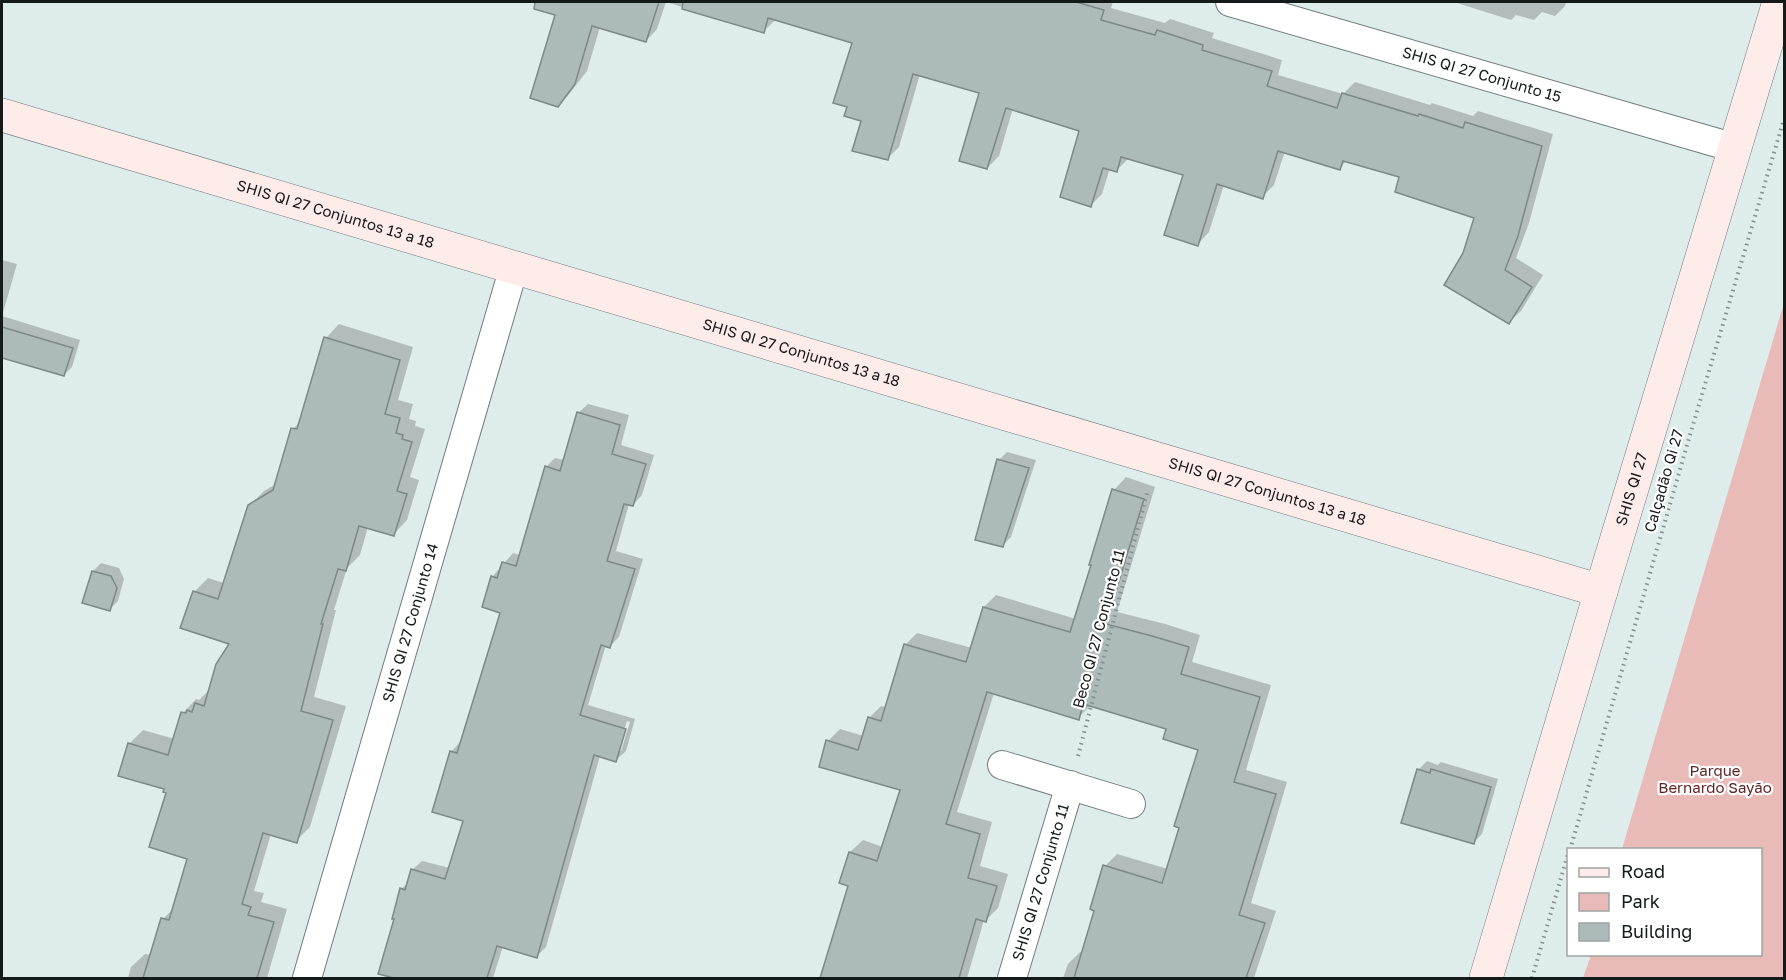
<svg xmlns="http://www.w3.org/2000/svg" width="1786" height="980" font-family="'Golos Text',sans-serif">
<rect width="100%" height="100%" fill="#dfecec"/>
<path fill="#e8bab8" d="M 1784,303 L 1784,978 L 1583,978 L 1591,955 L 1760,954 L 1760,850 L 1622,849 Z"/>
<g fill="#0003" fill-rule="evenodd">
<path d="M 561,2 L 1113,2 L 1111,8 L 1165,23 L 1170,19 L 1214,33 L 1212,38 L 1282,60 L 1278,75 L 1343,94 L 1355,82 L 1430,105 L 1432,103 L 1473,116 L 1478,111 L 1553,134 L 1529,223 L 1516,258 L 1543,275 L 1521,311 L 1509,322 L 1464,254 L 1476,217 L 1401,176 L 1347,160 L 1340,168 L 1285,151 L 1274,185 L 1262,197 L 1224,185 L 1209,232 L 1198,244 L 1185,174 L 1128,159 L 1117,170 L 1110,168 L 1102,194 L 1090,206 L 1081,130 L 1013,108 L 999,156 L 987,168 L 981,92 L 920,74 L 899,147 L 887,159 L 862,120 L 854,42 L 775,20 L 763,32 L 666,2 L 657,29 L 646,41 L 600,27 L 587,71 L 570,93 L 558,105 L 532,97 Z"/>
<path d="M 1454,2 L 1566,2 L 1565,6 L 1555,16 L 1542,12 L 1534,20 L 1516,15 L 1511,20 Z"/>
<path d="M 2,260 L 17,264 L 2,316 L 80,340 L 72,367 L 64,375 L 2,356 Z"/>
<path d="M 339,324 L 413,347 L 398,400 L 413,404 L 409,419 L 416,421 L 415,426 L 425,429 L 410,477 L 419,480 L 407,520 L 394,534 L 368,527 L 360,555 L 347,568 L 334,610 L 336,610 L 314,697 L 346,706 L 310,827 L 296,841 L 271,834 L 254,891 L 264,893 L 261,902 L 287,909 L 267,978 L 128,978 L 131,967 L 145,954 L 152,955 L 163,919 L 174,908 L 189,858 L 168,792 L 129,744 L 143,730 L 175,739 L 183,713 L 196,699 L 199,700 L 210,689 L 232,643 L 194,592 L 208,578 L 224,583 L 250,505 L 264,491 L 276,484 L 293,429 L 302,419 L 326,338 Z"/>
<path d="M 588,404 L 629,415 L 621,445 L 654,455 L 642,495 L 633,505 L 629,504 L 616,551 L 643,559 L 619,637 L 610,646 L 606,645 L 588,705 L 635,719 L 626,751 L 616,760 L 600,756 L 546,947 L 537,956 L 503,946 L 493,978 L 399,978 L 380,973 L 396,918 L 401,889 L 409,882 L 412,870 L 422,861 L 450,868 L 464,820 L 451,752 L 460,742 L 502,612 L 492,577 L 513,553 L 520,555 L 546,467 L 555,458 L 564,460 L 578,413 ZM 627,721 L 630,722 L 621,751 L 618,751 Z"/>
<path d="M 1007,452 L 1036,460 L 1011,537 L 1002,546 L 999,460 Z"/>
<path d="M 1126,477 L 1155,487 L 1117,612 L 1165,624 L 1200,635 L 1192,662 L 1271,685 L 1246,770 L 1287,782 L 1251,903 L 1276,911 L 1254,978 L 1167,978 L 1159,976 L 1158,978 L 1063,978 L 1068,964 L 1080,952 L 1083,953 L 1096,910 L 1105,866 L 1117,854 L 1168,869 L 1181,827 L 1199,749 L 1168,728 L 1091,705 L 1078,718 L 994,693 L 957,812 L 992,822 L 980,866 L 1008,874 L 998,908 L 986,920 L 984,920 L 967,978 L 822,978 L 850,885 L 850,852 L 863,840 L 883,847 L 901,789 L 828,741 L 840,729 L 864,736 L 869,718 L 881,706 L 886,707 L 905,645 L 917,633 L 972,648 L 984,607 L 996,595 L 1076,619 L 1114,490 Z"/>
<path d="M 101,563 L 119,568 L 124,579 L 118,601 L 110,609 L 93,571 Z"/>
<path d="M 1427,761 L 1438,765 L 1441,762 L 1498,779 L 1482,834 L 1474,842 L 1403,822 L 1419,769 Z"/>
</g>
<g fill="#adbaba" stroke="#7d8889" stroke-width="1.5">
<path d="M 535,2 L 659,2 L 646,42 L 592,26 L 575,84 L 558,107 L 530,98 L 555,15 L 534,9 Z"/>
<path d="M 683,2 L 1076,2 L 1104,10 L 1101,20 L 1155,35 L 1157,30 L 1203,45 L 1202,50 L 1272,71 L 1267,86 L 1337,108 L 1342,93 L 1418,116 L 1419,114 L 1463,128 L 1465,122 L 1542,146 L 1518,236 L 1505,270 L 1532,287 L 1509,324 L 1444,285 L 1463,253 L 1474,218 L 1395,192 L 1399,177 L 1343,161 L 1340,170 L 1278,151 L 1263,199 L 1217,184 L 1198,246 L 1164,235 L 1183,175 L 1121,157 L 1117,172 L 1103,168 L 1091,207 L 1060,197 L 1079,131 L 1006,108 L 987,169 L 959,161 L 979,93 L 913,74 L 888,160 L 852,151 L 861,121 L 844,116 L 847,107 L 833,103 L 852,43 L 768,18 L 764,33 L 682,9 Z"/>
<path d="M 2,327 L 73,348 L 64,376 L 2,358 Z"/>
<path d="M 324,337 L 400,360 L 385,414 L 400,418 L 396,433 L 403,435 L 402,439 L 412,442 L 397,491 L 407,494 L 394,536 L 359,526 L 346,571 L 338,569 L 321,624 L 323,624 L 301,711 L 333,720 L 297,843 L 263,833 L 242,904 L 251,907 L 248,915 L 274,922 L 257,978 L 143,978 L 161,918 L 169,920 L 187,859 L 149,847 L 166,793 L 163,792 L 164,789 L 118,776 L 128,743 L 168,755 L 181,712 L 186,713 L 187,710 L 192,712 L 195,703 L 204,706 L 216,664 L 229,644 L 180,628 L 193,591 L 218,599 L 248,505 L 273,490 L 291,428 L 297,429 Z"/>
<path d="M 577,412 L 620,425 L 612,454 L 646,464 L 633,506 L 624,504 L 607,561 L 635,569 L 610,648 L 601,645 L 580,715 L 626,729 L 616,762 L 594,755 L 537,958 L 497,946 L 487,978 L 394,978 L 378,974 L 394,919 L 392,919 L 400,888 L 405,890 L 411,869 L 445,879 L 463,821 L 432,812 L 450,751 L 457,753 L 500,613 L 482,607 L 491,576 L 497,578 L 502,562 L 516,566 L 545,466 L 560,471 Z"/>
<path d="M 997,459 L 1029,468 L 1003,547 L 975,540 Z"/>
<path d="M 1112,489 L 1144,499 L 1106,624 L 1152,636 L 1189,647 L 1181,674 L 1260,697 L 1234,782 L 1276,794 L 1239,915 L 1265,923 L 1246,978 L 1074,978 L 1094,911 L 1090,909 L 1103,865 L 1162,883 L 1179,828 L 1174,826 L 1198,750 L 1163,739 L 1166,729 L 1083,704 L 1079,720 L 987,692 L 946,824 L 980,834 L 968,878 L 997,886 L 986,922 L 976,919 L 959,978 L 820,978 L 848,886 L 839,883 L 849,852 L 877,861 L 900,790 L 819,767 L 826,740 L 858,750 L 868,717 L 881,721 L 904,644 L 966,662 L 983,607 L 1070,632 L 1091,565 L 1089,565 Z"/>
<path d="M 92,571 L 111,576 L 117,588 L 110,611 L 82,603 Z"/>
<path d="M 1417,769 L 1430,773 L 1431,769 L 1491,787 L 1474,844 L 1401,823 Z"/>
</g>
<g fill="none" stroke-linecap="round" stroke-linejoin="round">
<defs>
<g id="street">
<path id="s1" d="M 1230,2 L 1735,148"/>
<path d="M 1002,765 L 1131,804"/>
<path id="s2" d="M 307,978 L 514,267"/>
<path id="s3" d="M 1012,978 L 1070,785"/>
</g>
<g id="secondary">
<path id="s4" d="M 2,115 L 1601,591"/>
<path id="s5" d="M 1486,978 L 1601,591 L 1779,2"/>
</g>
</defs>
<use href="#street" stroke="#717c7d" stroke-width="30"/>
<use href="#secondary" stroke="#717c7d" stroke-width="34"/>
<g stroke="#868f8f" stroke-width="4" stroke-dasharray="1.5 4.5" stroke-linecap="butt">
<path d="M 1078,756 L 1147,493"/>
<path d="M 1570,850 L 1690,435 L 1784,119"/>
<path d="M 1532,978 L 1568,854"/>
</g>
<use href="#street" stroke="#fff" stroke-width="28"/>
<use href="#secondary" stroke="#feeceb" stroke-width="33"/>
</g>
<g text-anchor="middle" stroke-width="4.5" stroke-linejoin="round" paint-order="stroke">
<g font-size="15" fill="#141919" stroke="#fff">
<text dy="5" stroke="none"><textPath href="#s1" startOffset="262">SHIS QI 27 Conjunto 15</textPath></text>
<text dy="5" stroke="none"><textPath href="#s4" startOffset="348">SHIS QI 27 Conjuntos 13 a 18</textPath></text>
<text dy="5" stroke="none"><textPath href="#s4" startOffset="834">SHIS QI 27 Conjuntos 13 a 18</textPath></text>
<text transform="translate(1664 481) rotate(-74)" y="5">Calçadão Qi 27</text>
<text dy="5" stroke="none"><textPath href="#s5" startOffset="510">SHIS QI 27</textPath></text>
<text dy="5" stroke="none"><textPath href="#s4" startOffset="1320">SHIS QI 27 Conjuntos 13 a 18</textPath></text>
<text dy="5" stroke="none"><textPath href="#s2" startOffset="370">SHIS QI 27 Conjunto 14</textPath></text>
<text transform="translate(1099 629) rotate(-75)" y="5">Beco QI 27 Conjunto 11</text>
<text dy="5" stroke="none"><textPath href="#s3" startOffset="100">SHIS QI 27 Conjunto 11</textPath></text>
</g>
<g font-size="15" fill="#5f2525" stroke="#fff">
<text x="1715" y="776">Parque<tspan x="1715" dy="17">Bernardo Sayão</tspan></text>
</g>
</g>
<rect width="1786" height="980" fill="none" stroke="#141919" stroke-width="6"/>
<rect x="1567" y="848" width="195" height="108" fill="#ffffff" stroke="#a1a3a3" stroke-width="1.5"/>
<rect x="1579" y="868" width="30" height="9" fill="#feeceb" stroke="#a1a3a3" stroke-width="1.5"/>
<text x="1621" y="878" font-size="18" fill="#141919">Road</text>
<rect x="1579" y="893" width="30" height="18" fill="#e8bab8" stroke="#a1a3a3" stroke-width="1.5"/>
<text x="1621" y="908" font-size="18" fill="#141919">Park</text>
<rect x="1579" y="923" width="30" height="18" fill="#adbaba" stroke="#a1a3a3" stroke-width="1.5"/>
<text x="1621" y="938" font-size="18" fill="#141919">Building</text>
</svg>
